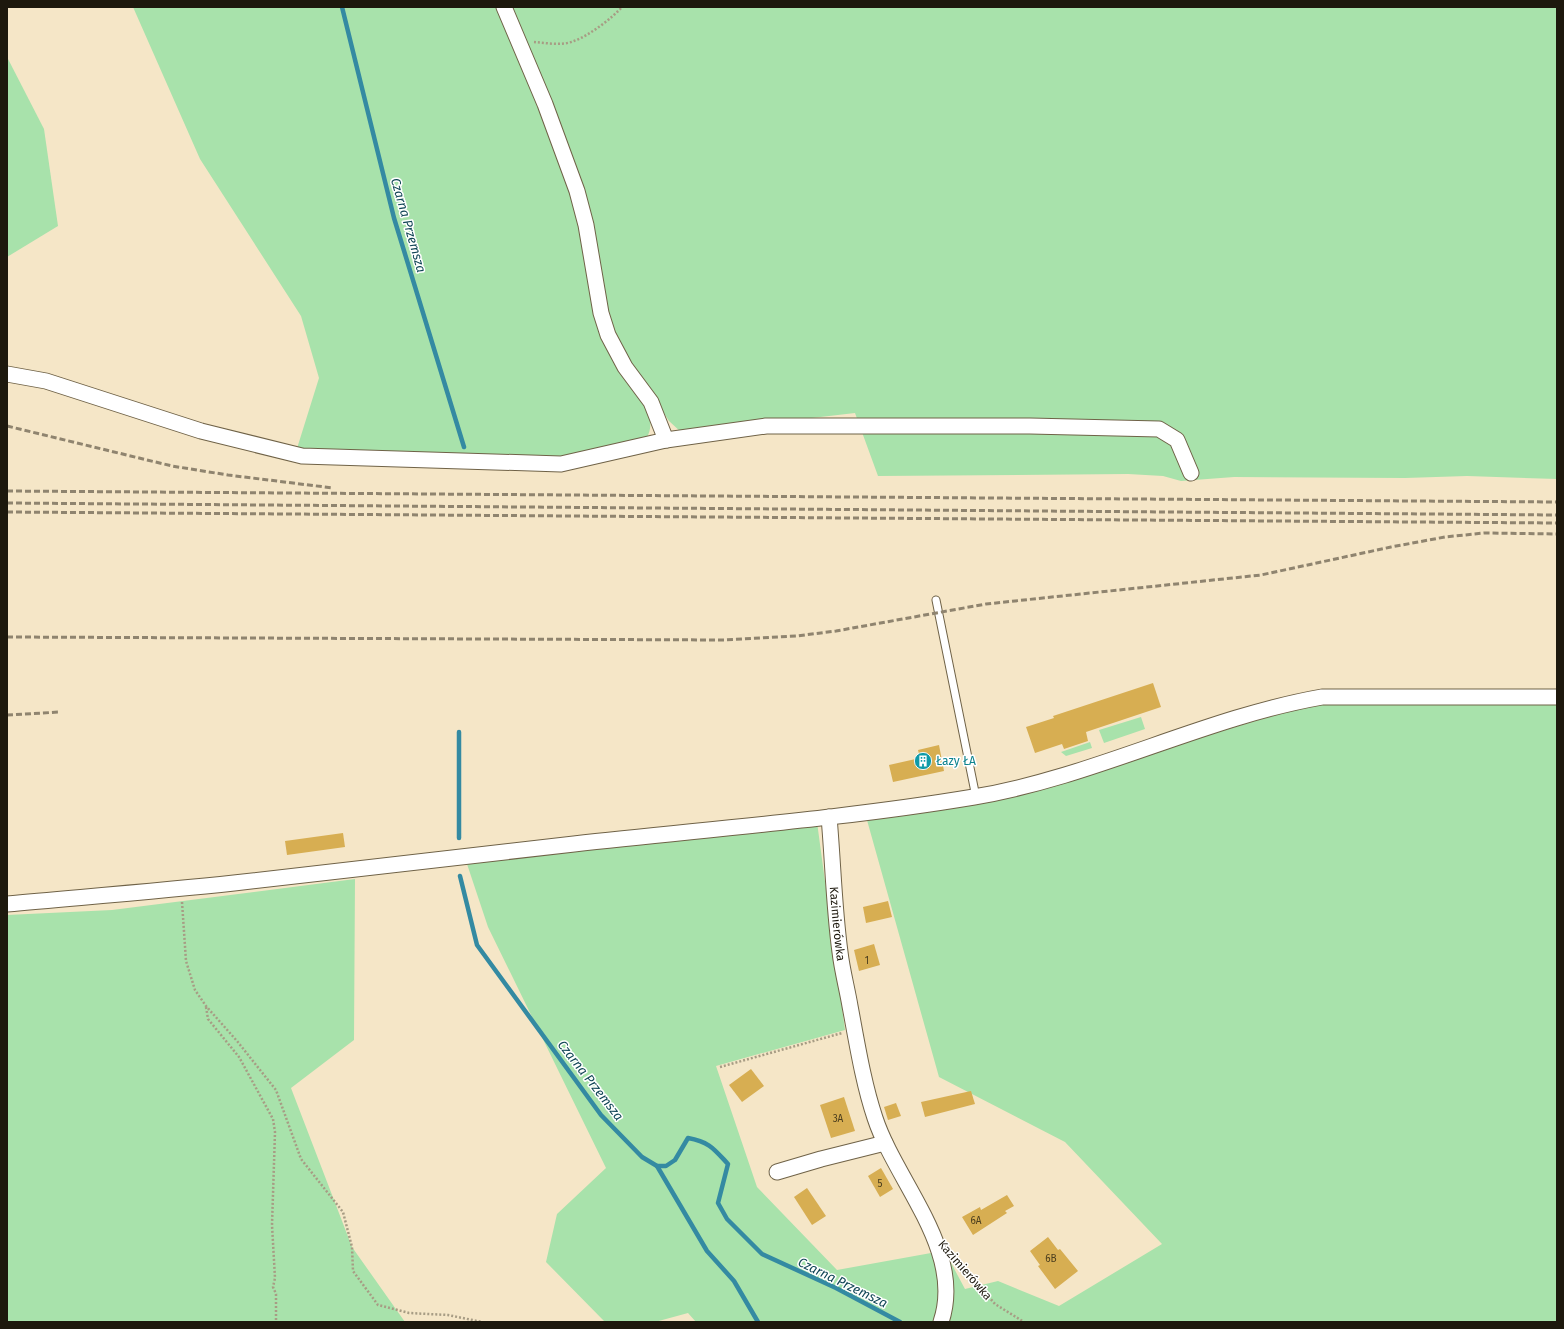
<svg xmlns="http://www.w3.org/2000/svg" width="1564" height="1329" font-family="'Fira Sans',sans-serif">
<rect width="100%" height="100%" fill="#f5e6c7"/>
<g fill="#a8e2ab">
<path d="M 133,7 L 498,7 L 572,191 L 599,323 L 648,409 C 651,421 652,429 646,439 L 561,471 L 294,458 L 319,378 L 301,316 L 200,159 Z"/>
<path d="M 511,7 L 1557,7 L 1557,479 L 1467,476 L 1405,478 L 1234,477 L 1181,481 L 1163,476 L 1128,474 L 878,476 L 855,413 L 682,433 L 669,421 L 616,339 Z"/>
<path d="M 7,57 L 44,129 L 58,226 L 7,257 Z"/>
<path d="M 1319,702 L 1557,704 L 1557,1322 L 696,1322 L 688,1313 L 655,1322 L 605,1322 L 546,1262 L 557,1214 L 606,1168 L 488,927 L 467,864 L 817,822 L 845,1030 L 716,1066 L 757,1187 L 837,1270 L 931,1253 L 950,1261 L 965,1289 L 998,1281 L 1059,1306 L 1162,1244 L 1065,1142 L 939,1077 L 865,813 L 974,805 Z"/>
<path d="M 1141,717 L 1145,729 L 1104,743 L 1099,730 Z"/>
<path d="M 1090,742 L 1092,748 L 1066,756 L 1061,752 Z"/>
<path d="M 355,879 L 354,1040 L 291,1088 L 352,1247 L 405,1322 L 7,1322 L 7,915 L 112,910 Z"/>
</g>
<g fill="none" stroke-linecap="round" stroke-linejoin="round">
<g stroke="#348aa2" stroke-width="4.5">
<path d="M 342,7 L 394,218 L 464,447"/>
<path d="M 459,732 L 459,838"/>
<path d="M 460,876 L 477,945 L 601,1115 L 642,1157 L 657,1166 L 666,1166 L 675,1160 L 688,1138 C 710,1142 714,1149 728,1164 L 718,1203 L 727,1219 L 762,1254 L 836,1288 L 900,1322"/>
<path d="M 657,1166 L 707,1251 L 734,1281 L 758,1322"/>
</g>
</g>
<g fill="#d7ae52">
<path d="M 1153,683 L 1161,707 L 1086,732 L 1088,741 L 1064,749 L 1062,744 L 1035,753 L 1026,727 L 1054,718 L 1053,716 Z"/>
<path d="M 939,745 L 944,771 L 893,782 L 889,765 L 920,758 L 918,750 Z"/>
<path d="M 343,833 L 345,847 L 287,855 L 285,841 Z"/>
<path d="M 888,901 L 892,917 L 866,923 L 863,907 Z"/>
<path d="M 874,944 L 880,965 L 859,971 L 854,950 Z"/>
<path d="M 751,1069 L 764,1086 L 742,1102 L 729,1085 Z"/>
<path d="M 971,1091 L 975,1104 L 925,1117 L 921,1102 Z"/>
<path d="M 844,1097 L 855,1131 L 831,1138 L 820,1105 Z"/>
<path d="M 896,1103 L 901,1116 L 888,1120 L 884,1107 Z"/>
<path d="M 881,1168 L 893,1189 L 880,1197 L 868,1176 Z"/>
<path d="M 807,1188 L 826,1216 L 812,1225 L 794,1197 Z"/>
<path d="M 1007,1195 L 1014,1206 L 1005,1211 L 1007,1213 L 973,1235 L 962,1217 L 980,1207 L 981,1210 Z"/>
<path d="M 1048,1237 L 1058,1250 L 1060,1249 L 1078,1271 L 1055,1289 L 1038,1266 L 1040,1265 L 1030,1251 Z"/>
</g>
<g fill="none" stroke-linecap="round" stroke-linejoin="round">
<defs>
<path id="lane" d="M 936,600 L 976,797"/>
<g id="street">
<path d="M 504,7 L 545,104 L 577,191 L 586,225 L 601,313 L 608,335 L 625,367 L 651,402 L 666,440"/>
<path d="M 7,374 L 46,381 L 201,431 L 302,456 L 561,464 L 666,440 L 766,426 L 1030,426 L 1159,429 L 1177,440 L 1191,473"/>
<path id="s1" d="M 829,817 C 833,862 834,908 840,952 C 842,970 847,988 850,1006 C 857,1043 863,1082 875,1118 C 896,1182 965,1251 941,1322"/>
<path d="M 7,904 C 83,897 159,891 234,883 C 348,871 461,856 574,844 C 708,829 842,819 974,797 C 1094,777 1203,718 1322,697 L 1557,697"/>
<path d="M 777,1172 L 821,1159 L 885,1143"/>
</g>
</defs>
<use href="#lane" stroke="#6f6247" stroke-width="9"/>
<use href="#street" stroke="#6f6247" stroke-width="17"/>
<g stroke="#a79c84" stroke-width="2.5" stroke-dasharray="2 2" stroke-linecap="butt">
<path d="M 534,42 C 547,43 562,46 574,41 C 590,35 611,19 622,7"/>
<path d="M 182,902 L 186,961 L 195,990 L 206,1006 L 237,1041 L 276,1090 L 301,1159 L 343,1212 L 352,1247 L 353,1271 L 378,1305 L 409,1313 L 448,1315 L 482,1322"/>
<path d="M 206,1007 L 208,1019 L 239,1057 L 273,1119 L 275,1132 L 272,1225 L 275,1278 L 273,1287 L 276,1294 L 276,1322"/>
<path d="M 720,1067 L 842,1033"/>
<path d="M 957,1260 L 995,1304 L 1024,1322"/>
</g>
<use href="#lane" stroke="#fff" stroke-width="7"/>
<use href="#street" stroke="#fff" stroke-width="15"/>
<g stroke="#8f846f" stroke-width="3" stroke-dasharray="6 3" stroke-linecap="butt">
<path d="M 7,426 L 172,466 L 228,475 L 333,488"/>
<path d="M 7,491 L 1557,502"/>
<path d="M 7,503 L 1557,515"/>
<path d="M 7,512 L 1557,523"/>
<path d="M 7,637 L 724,640 L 796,636 L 836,631 L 986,604 L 1261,575 L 1391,547 L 1445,537 L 1484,533 L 1557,534"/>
<path d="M 7,715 L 60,712"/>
</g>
</g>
<defs>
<symbol id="building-disc" viewBox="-11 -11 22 22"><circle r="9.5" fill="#0f9aa8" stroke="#fff"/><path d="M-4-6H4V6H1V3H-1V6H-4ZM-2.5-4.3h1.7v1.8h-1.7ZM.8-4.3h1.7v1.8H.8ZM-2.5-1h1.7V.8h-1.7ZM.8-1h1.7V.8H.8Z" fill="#fff"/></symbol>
</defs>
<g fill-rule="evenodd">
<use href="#building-disc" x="913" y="751" width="20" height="20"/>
</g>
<g text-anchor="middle" stroke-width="3" stroke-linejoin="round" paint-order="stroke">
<g font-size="10" fill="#4c3e1e">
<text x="867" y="964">1</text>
<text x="838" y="1122">3A</text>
<text x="880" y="1187">5</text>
<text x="976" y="1224">6A</text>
<text x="1051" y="1262">6B</text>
</g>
<g font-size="12" fill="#0d838f" stroke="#fff" text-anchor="start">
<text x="936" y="765">Łazy ŁA</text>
</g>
<g font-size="12" fill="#1d180d" stroke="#fff">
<text dy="4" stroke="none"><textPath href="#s1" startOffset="107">Kazimierówka</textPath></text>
<text transform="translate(965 1270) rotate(49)" y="4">Kazimierówka</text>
</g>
<g font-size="13" font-style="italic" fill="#114656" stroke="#fff">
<text transform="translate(409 225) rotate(74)" y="5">Czarna Przemsza</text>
<text transform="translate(591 1080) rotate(52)" y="5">Czarna Przemsza</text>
<text transform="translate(843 1282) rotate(26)" y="5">Czarna Przemsza</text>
</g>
</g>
<rect width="1564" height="1329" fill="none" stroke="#1d180d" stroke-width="16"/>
</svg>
